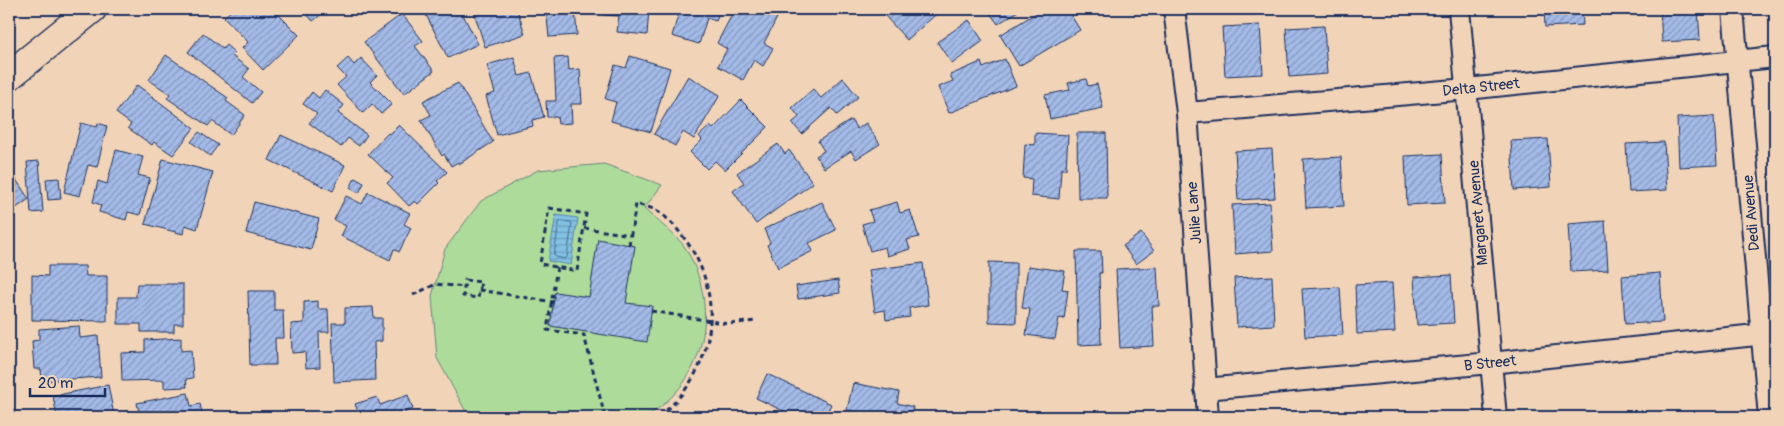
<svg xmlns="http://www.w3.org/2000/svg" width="1784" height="426" font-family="Pangolin,sans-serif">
<defs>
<pattern id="water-rules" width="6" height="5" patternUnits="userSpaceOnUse" patternTransform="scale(1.25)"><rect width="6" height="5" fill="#83c1e3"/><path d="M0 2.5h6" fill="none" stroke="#6a9dbb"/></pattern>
<pattern id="building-hatch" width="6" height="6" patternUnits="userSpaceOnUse" patternTransform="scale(1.25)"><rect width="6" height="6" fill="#a4bbe8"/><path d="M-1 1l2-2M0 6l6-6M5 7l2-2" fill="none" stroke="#8598bf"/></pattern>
</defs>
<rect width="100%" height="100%" fill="#f1d4b8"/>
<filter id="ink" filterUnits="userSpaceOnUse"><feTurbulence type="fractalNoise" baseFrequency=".02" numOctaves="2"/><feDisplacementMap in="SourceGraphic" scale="10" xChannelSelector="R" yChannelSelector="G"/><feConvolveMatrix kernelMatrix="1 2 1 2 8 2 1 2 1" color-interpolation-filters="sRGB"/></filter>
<g filter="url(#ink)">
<path fill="#addb9a" stroke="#64857c" d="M 604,164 L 662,185 L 644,209 C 655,219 676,235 684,246 C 721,304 708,382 645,417 L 474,417 L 465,410 L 437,358 L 432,296 L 445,249 L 481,201 L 538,170 Z"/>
<path fill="url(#water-rules)" stroke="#5987ae" d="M 556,215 L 578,218 L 571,265 L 548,261 Z"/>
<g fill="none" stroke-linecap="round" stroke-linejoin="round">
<path stroke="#456993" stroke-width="1" d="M 562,221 L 571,222 L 572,224 L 567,257 L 565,259 L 556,257 L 554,255 L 559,223 Z"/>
</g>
<g fill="url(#building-hatch)" stroke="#1b2f5e">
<path d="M 233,9 L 255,9 L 258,12 L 260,9 L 273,9 L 299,35 L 263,70 L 242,48 L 248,42 L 224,17 Z"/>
<path d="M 302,9 L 328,9 L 313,21 Z"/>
<path d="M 423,9 L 460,9 L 478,44 L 448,58 Z"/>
<path d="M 473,9 L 517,9 L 525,34 L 485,47 Z"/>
<path d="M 546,9 L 575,9 L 577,35 L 549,37 Z"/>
<path d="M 603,9 L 649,9 L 647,35 L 617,32 L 619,16 L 603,15 Z"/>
<path d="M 680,9 L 720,9 L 716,21 L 707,18 L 699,44 L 672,36 Z"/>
<path d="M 735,9 L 774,9 L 780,12 L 764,43 L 773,48 L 763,66 L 754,60 L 743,80 L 718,66 L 727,49 L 717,43 Z"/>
<path d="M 892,9 L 942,9 L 907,40 L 885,16 Z"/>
<path d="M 987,9 L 1021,9 L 998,24 Z"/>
<path d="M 1043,9 L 1067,9 L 1080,30 L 1019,66 L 1000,35 Z"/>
<path d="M 1544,9 L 1582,9 L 1583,25 L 1545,27 Z"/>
<path d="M 1660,9 L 1698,9 L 1700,40 L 1662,42 Z"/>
<path d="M 1768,9 L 1775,9 L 1775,20 L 1769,20 Z"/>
<path d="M 402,14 L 423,41 L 415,46 L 434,71 L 404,94 L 364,42 Z"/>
<path d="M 969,20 L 983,41 L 952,64 L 937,42 Z"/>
<path d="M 1260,25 L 1263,74 L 1225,76 L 1222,27 Z"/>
<path d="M 1324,26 L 1327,74 L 1289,77 L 1286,28 Z"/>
<path d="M 203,33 L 223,49 L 226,45 L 235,53 L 232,56 L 249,69 L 243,77 L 261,92 L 252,103 L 188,52 Z"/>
<path d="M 166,55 L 228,98 L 226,101 L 245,115 L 231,135 L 212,121 L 208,126 L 167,98 L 170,94 L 149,80 Z"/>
<path d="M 630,56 L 670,68 L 651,132 L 611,121 L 616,102 L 605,99 L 615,65 L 626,68 Z"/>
<path d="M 514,57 L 519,76 L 531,73 L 544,117 L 532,120 L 533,126 L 497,135 L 486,96 L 495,93 L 487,65 Z"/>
<path d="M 568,57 L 569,70 L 580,69 L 582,104 L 571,104 L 572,123 L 558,124 L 557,117 L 547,117 L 546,101 L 556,101 L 554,58 Z"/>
<path d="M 348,58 L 354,65 L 361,58 L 377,75 L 370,82 L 392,104 L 381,114 L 372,104 L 363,113 L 337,85 L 346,77 L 337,68 Z"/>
<path d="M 1005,59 L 1016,86 L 949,113 L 938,87 L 953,81 L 950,75 L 981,62 L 983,68 Z"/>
<path d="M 688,76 L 720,95 L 694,139 L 683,132 L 675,146 L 654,134 Z"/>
<path d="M 843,78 L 858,97 L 837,115 L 831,108 L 802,134 L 792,123 L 799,117 L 792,108 L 813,89 L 821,98 Z"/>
<path d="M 1086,79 L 1088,86 L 1097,84 L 1103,108 L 1050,119 L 1045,95 L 1070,90 L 1068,83 Z"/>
<path d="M 458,83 L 493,142 L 459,164 L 458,162 L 451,166 L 444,154 L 442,156 L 421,120 L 431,115 L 423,101 Z"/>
<path d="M 137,85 L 194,128 L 173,155 L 154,142 L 152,145 L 128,128 L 131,124 L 116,113 Z"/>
<path d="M 325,90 L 344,105 L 338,113 L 367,135 L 359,146 L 348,138 L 341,147 L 309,123 L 317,114 L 303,104 L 312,92 L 319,98 Z"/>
<path d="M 741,100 L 768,127 L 725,170 L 715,161 L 707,169 L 690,152 L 702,140 L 699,136 L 710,126 L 713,129 Z"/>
<path d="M 1714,116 L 1717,165 L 1679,167 L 1677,118 Z"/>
<path d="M 851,120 L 857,129 L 866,123 L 880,144 L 856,159 L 851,151 L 824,168 L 816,156 L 824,151 L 818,141 Z"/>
<path d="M 81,123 L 97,127 L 98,123 L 107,126 L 97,167 L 88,165 L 80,196 L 64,192 Z"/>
<path d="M 399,125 L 447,172 L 437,181 L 439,183 L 418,204 L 415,201 L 409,206 L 387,183 L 393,178 L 368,154 L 388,133 L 390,134 Z"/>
<path d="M 199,132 L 218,145 L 210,156 L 191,142 Z"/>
<path d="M 1035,133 L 1068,135 L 1066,169 L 1061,169 L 1059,199 L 1031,196 L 1032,179 L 1023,178 L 1025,144 L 1035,145 Z"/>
<path d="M 1077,133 L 1106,133 L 1107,198 L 1078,198 Z"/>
<path d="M 281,135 L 345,165 L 333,191 L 269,160 Z"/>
<path d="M 1548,139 L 1551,187 L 1514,190 L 1511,141 Z"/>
<path d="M 1664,142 L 1667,190 L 1629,192 L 1626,144 Z"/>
<path d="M 778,144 L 785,154 L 789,150 L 813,183 L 756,224 L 733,191 L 744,183 L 737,173 Z"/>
<path d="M 1272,149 L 1275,198 L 1238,200 L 1235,151 Z"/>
<path d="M 116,150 L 143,157 L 138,175 L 150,178 L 140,215 L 128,212 L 126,220 L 99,212 L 101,205 L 93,202 L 98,181 L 107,184 Z"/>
<path d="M 1442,154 L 1445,203 L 1407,205 L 1405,156 Z"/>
<path d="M 1341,157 L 1344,206 L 1306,208 L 1303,159 Z"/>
<path d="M 163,159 L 213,172 L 197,229 L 185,225 L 183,234 L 145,224 Z"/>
<path d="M 39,161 L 43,212 L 31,213 L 27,162 Z"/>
<path d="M 15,178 L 29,199 L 9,213 L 9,182 Z"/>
<path d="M 59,178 L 61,199 L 48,200 L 46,179 Z"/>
<path d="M 355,178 L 364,183 L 359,193 L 350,188 Z"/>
<path d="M 368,192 L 410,213 L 404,224 L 411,228 L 399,252 L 394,249 L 390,260 L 341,236 L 346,226 L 334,220 L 346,196 L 362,204 Z"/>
<path d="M 254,202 L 319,219 L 311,250 L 246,233 Z"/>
<path d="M 822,202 L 836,230 L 809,243 L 813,251 L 778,268 L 767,245 L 770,243 L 764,229 Z"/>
<path d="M 897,202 L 900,213 L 910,210 L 919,237 L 907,240 L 910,249 L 887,256 L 885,247 L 870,251 L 862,224 L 873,221 L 869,210 Z"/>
<path d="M 1270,203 L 1273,251 L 1235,254 L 1232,205 Z"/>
<path d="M 1605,221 L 1608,270 L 1571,272 L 1568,224 Z"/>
<path d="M 1141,233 L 1154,251 L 1136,264 L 1123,246 Z"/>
<path d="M 598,239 L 635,246 L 626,303 L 652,306 L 647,342 L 550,326 L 555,292 L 589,297 Z"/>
<path d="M 1076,251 L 1101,251 L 1102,273 L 1099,273 L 1101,344 L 1078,345 Z"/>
<path d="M 989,262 L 1016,263 L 1016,323 L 989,322 Z"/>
<path d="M 923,263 L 928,305 L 909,308 L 910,317 L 886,320 L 885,310 L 875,312 L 869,270 Z"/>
<path d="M 48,266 L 85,266 L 86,276 L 107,276 L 107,321 L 32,320 L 32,275 L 48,276 Z"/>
<path d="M 1028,266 L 1065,271 L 1062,289 L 1068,290 L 1064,319 L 1059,318 L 1055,339 L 1026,335 L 1030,309 L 1022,308 Z"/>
<path d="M 1157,267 L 1159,306 L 1152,306 L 1154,346 L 1120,348 L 1116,269 Z"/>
<path d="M 1660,273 L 1663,322 L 1625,324 L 1622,276 Z"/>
<path d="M 1451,275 L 1454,323 L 1417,325 L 1414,277 Z"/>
<path d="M 1272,276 L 1274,325 L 1237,327 L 1234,278 Z"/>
<path d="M 838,280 L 840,293 L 798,299 L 796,286 Z"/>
<path d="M 1392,283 L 1395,332 L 1357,334 L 1355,285 Z"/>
<path d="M 137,284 L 183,284 L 183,324 L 174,324 L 174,332 L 141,332 L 141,324 L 118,324 L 118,297 L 136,297 Z"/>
<path d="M 1340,287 L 1343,335 L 1305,337 L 1302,289 Z"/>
<path d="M 248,291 L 274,291 L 274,310 L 283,310 L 284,338 L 275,338 L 276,365 L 250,365 Z"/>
<path d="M 318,301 L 318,309 L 328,309 L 329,332 L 319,332 L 320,367 L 306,368 L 305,352 L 292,353 L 291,324 L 304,323 L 304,302 Z"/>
<path d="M 373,307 L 374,318 L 382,318 L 382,341 L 374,342 L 375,380 L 334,382 L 332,323 L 345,323 L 345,308 Z"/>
<path d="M 79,326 L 80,338 L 98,336 L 101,377 L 42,381 L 41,369 L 34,369 L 32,341 L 39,340 L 39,329 Z"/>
<path d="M 181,338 L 181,351 L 191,350 L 193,378 L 186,379 L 187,387 L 164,388 L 164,380 L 122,381 L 121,353 L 145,352 L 145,340 Z"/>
<path d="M 767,374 L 831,404 L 825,417 L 796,417 L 756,398 Z"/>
<path d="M 853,383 L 899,392 L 897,403 L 913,407 L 911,417 L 882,417 L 847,410 Z"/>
<path d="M 108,385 L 114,415 L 102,417 L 57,417 L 53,396 Z"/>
<path d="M 188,393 L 191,406 L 200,404 L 203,417 L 140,417 L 137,403 Z"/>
<path d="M 408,395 L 413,409 L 405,412 L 406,417 L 342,417 L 358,412 L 355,404 L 377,397 L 380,405 Z"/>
<path d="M 754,412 L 759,417 L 749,417 Z"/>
<path d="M 986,414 L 1011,417 L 985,417 Z"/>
</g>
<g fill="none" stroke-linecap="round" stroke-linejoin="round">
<defs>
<g id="street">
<path d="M 1174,9 L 1187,113 L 1208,417"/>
<path d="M 1459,9 L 1496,417"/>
<path d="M 1733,9 L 1769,417"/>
<path d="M 1187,113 L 1467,89 L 1775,57"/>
<path d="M 1205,389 L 1491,363 L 1775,333"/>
</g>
<path id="secondary" d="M 9,76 L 92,9"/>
</defs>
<use href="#street" stroke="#1b2f5e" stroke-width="24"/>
<use href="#secondary" stroke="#1b2f5e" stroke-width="31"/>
<g stroke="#1b2f5e" stroke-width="3" stroke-dasharray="5 4" stroke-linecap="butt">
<path d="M 549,208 L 586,214 L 577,271 L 540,264 Z"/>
<path d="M 584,228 L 631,235"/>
<path d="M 629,245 L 636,204 C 642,206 651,207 657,211 C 668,218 677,228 684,238 C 728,296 715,374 658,417"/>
<path d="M 557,267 L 547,330 L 584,335 L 605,417"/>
<path d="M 465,280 L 481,282 L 478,298 L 463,296 Z"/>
<path d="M 479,290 L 554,302"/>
<path d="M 413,295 L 436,284 L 464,287"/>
<path d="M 651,311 L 728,324 L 755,321"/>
</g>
<use href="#street" stroke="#f1d4b8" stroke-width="20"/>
<use href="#secondary" stroke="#f1d4b8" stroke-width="28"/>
</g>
</g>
<g text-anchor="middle" stroke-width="5" stroke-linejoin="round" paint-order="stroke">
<g font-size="15" fill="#1b2f5e" stroke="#f1d4b8">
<text transform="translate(1481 87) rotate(-6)" y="5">Delta Street</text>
<text transform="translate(1194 213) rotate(-94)" y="5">Julie Lane</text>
<text transform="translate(1478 213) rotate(-95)" y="5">Margaret Avenue</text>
<text transform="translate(1751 213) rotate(-95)" y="5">Dedi Avenue</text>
<text transform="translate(1490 363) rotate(-6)" y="5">B Street</text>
</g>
</g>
<rect width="1784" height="426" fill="none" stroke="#f1d4b8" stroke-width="30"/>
<rect x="15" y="15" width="1754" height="396" fill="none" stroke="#1b2f5e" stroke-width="2" filter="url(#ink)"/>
<path d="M30 388v8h75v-8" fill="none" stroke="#1b2f5e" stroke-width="2.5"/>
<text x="38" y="388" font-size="15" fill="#1b2f5e" stroke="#f1d4b8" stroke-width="4" paint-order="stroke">20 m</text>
</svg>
